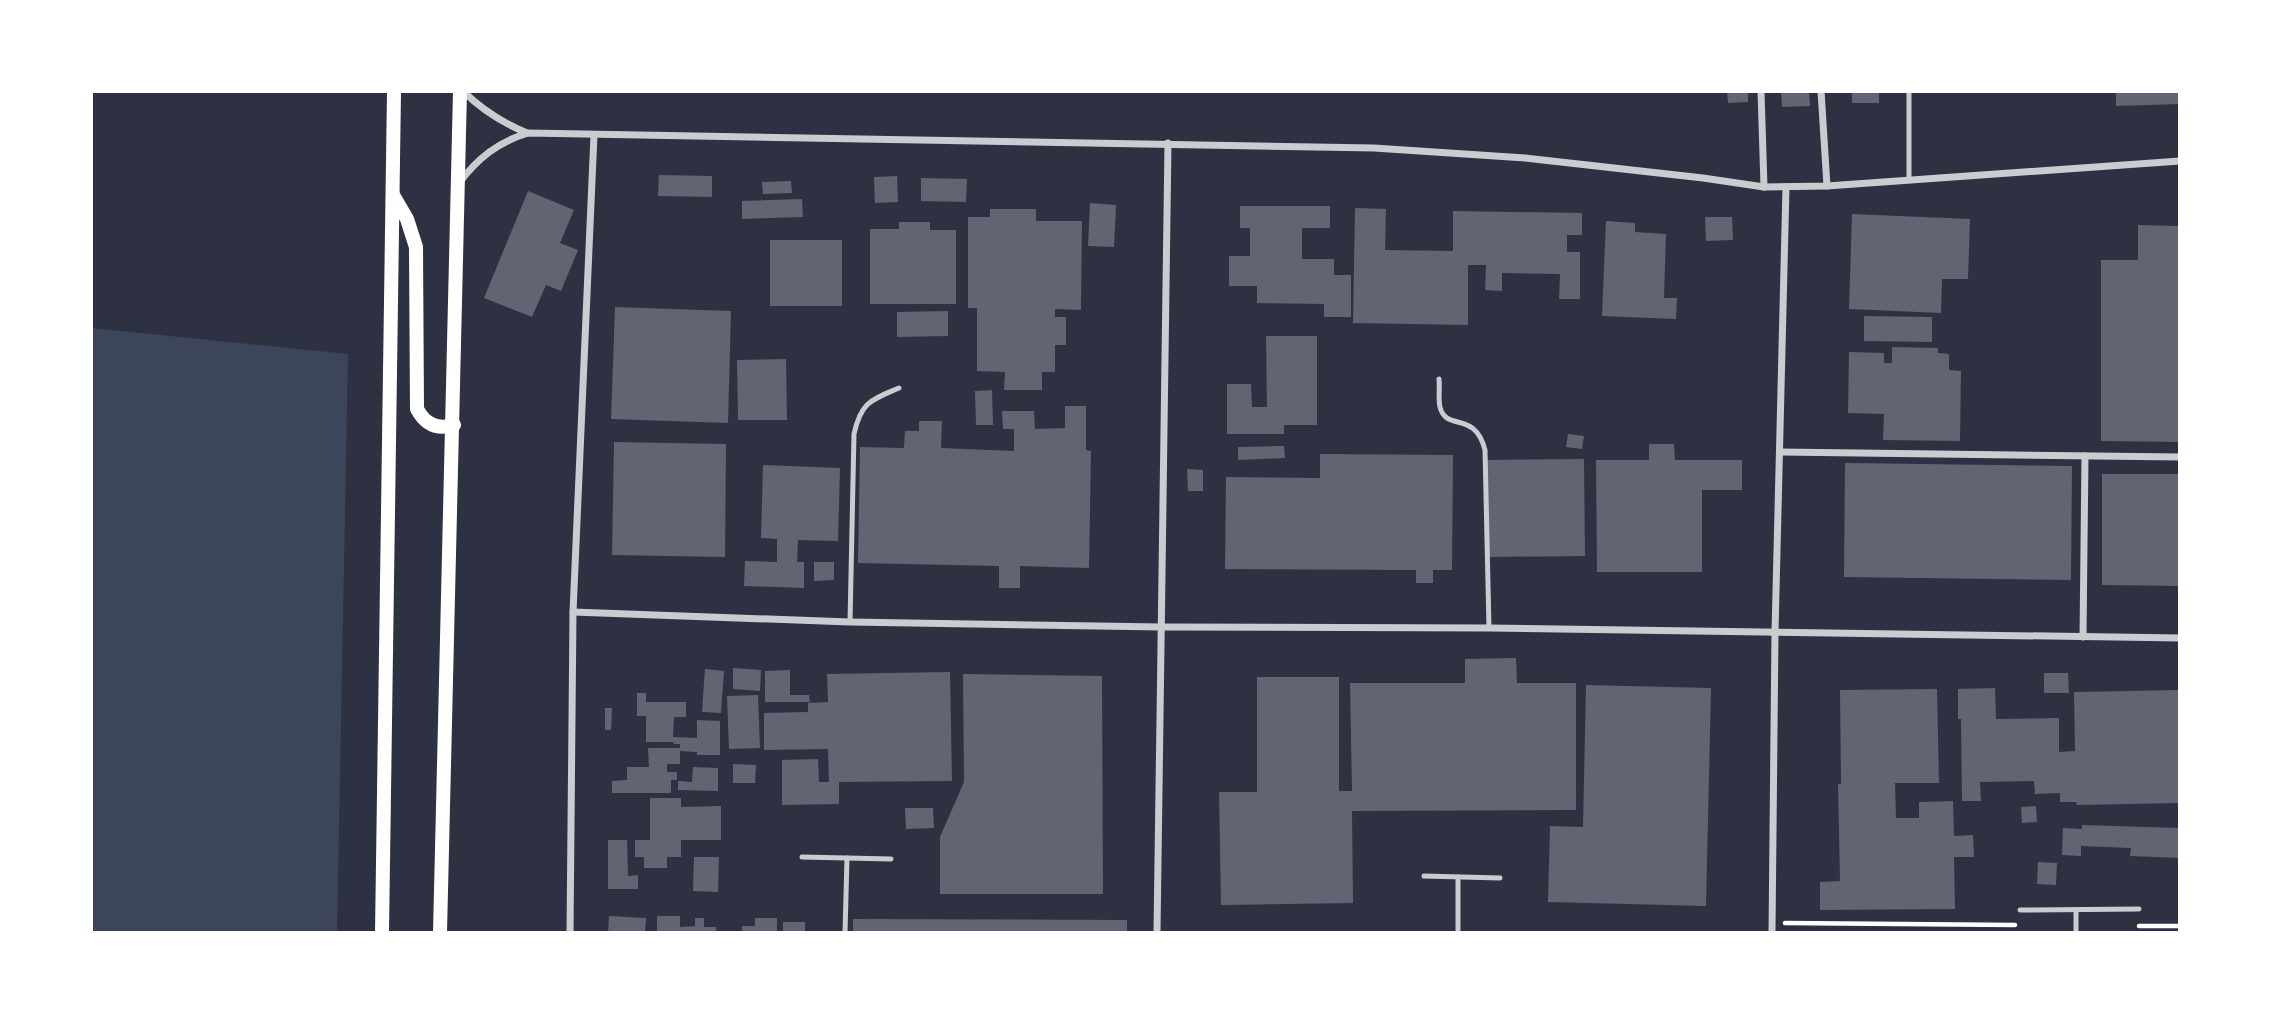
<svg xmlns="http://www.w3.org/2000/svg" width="2271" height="1024" font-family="Helvetica,sans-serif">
<rect width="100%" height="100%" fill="#2d3142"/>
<path fill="#3c4559" d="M 91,328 L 348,354 L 337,933 L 91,933 Z"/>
<g fill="#626471">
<path d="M 1727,91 L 1748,91 L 1748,102 L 1728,103 Z"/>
<path d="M 1781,91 L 1809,91 L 1810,106 L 1782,107 Z"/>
<rect x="1852" y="91" width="27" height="12"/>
<path d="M 2116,91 L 2180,91 L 2180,104 L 2116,106 Z"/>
<path d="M 659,175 L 712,176 L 712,197 L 658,196 Z"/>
<path d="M 897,176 L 898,202 L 875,203 L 874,177 Z"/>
<path d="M 921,178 L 967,179 L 966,202 L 921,201 Z"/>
<path d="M 791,181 L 792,193 L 763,194 L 762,182 Z"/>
<path d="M 528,191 L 574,210 L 560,243 L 578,250 L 561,291 L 546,285 L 532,317 L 484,298 Z"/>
<path d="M 802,199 L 803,217 L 742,219 L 742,201 Z"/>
<path d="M 1090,203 L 1116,205 L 1114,247 L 1088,246 Z"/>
<path d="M 1240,206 L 1330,206 L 1330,228 L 1302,228 L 1302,259 L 1334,259 L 1334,275 L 1351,275 L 1351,317 L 1324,317 L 1324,304 L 1257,303 L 1257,286 L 1229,286 L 1229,256 L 1250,256 L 1250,228 L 1240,228 Z"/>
<path d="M 1355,208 L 1386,209 L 1385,250 L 1453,251 L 1453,211 L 1582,213 L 1582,235 L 1567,235 L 1567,252 L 1580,252 L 1580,299 L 1559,299 L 1560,274 L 1502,273 L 1502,291 L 1485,290 L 1486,265 L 1468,265 L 1468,325 L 1353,323 Z"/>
<path d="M 990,209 L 1036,209 L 1036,221 L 1082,221 L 1081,310 L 1055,309 L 1055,317 L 1066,317 L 1066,345 L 1055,345 L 1055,372 L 1042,372 L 1042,390 L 1004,390 L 1005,372 L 977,371 L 977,308 L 968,308 L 968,217 L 990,217 Z"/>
<path d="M 1852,214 L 1970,219 L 1968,279 L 1942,279 L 1941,313 L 1849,309 Z"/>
<path d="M 1705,217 L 1732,217 L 1733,240 L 1706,241 Z"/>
<path d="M 1606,221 L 1635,223 L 1635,232 L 1666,234 L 1664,298 L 1677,298 L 1676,319 L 1602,316 Z"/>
<path d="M 899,222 L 930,222 L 930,230 L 956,230 L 956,304 L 870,304 L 870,229 L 899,229 Z"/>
<path d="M 2138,225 L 2180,226 L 2180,442 L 2101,441 L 2101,260 L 2138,260 Z"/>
<rect x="770" y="240" width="72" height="66"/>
<path d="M 615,307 L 731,311 L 728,423 L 611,419 Z"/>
<path d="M 948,311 L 948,336 L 897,337 L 897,312 Z"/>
<path d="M 1864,316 L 1932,317 L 1932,342 L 1864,341 Z"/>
<path d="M 1266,336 L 1317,336 L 1317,425 L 1284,425 L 1284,434 L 1227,434 L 1227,384 L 1251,384 L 1252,407 L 1267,407 Z"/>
<path d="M 1892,347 L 1938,348 L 1938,353 L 1949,354 L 1949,370 L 1961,371 L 1960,441 L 1883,440 L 1884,414 L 1848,413 L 1849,352 L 1884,353 L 1884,363 L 1892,363 Z"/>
<path d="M 786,359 L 787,420 L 738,420 L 737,360 Z"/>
<path d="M 992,390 L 993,425 L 976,425 L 975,391 Z"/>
<path d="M 1065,406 L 1086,406 L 1086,450 L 1091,451 L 1089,568 L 1020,566 L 1020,588 L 999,588 L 999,566 L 858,563 L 860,447 L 904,448 L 905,431 L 919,431 L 919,421 L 942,421 L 941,448 L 1014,451 L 1014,429 L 1003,429 L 1002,411 L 1034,411 L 1035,429 L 1065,428 Z"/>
<path d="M 1568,434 L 1584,436 L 1582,449 L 1566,447 Z"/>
<path d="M 614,442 L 726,444 L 725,557 L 612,555 Z"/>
<path d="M 1649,444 L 1674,444 L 1675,460 L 1742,460 L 1742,490 L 1702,490 L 1702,572 L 1597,572 L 1596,460 L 1649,460 Z"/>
<path d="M 1284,446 L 1285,458 L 1238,460 L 1238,447 Z"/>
<path d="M 1320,454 L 1453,455 L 1452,570 L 1433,570 L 1433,583 L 1416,583 L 1416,570 L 1225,569 L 1226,477 L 1320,478 Z"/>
<path d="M 1584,459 L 1585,556 L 1488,557 L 1487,460 Z"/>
<path d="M 1845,463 L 2072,466 L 2071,580 L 1844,577 Z"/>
<path d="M 763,465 L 840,468 L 838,541 L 798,540 L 797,562 L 804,562 L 804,588 L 744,586 L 745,561 L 777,562 L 777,539 L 761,538 Z"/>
<path d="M 1187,469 L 1203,470 L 1203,491 L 1188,491 Z"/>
<path d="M 2102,474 L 2180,474 L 2180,586 L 2102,585 Z"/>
<path d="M 814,562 L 834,562 L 834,580 L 814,581 Z"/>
<path d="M 1516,658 L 1517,683 L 1576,683 L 1576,810 L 1352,811 L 1353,903 L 1221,905 L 1219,792 L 1257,792 L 1257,677 L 1339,677 L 1339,791 L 1352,791 L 1350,683 L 1465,683 L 1465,659 Z"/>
<path d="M 733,668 L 761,670 L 760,691 L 733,689 Z"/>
<path d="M 705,669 L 724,671 L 721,713 L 702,712 Z"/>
<path d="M 790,670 L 790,695 L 809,695 L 810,702 L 765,702 L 765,671 Z"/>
<path d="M 950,672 L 952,781 L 839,782 L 839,804 L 782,805 L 782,760 L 818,759 L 819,782 L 829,782 L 828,749 L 764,750 L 764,713 L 808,712 L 808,703 L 828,702 L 827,674 Z"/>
<path d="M 2044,673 L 2068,673 L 2069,693 L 2044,693 Z"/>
<path d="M 963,674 L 1102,676 L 1103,894 L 940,894 L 940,837 L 964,782 Z"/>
<path d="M 1586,685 L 1711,688 L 1706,906 L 1548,902 L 1550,826 L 1583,827 Z"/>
<path d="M 1995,688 L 1996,719 L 2059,718 L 2059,752 L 2075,751 L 2074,692 L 2180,690 L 2180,803 L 2077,805 L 2076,802 L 2060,802 L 2060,793 L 2035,794 L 2034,781 L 1980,782 L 1981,801 L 1962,801 L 1961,719 L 1958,719 L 1958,689 Z"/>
<path d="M 1937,689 L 1939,783 L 1895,783 L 1896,818 L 1919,818 L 1919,802 L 1953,801 L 1954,836 L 1973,835 L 1974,857 L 1954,857 L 1955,909 L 1820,910 L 1820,882 L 1840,881 L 1838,784 L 1841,784 L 1840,690 Z"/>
<path d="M 637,693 L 646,693 L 646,702 L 686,702 L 686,717 L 674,717 L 673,737 L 697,738 L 697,720 L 720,721 L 720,755 L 697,755 L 697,752 L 680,751 L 680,764 L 667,764 L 667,772 L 677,772 L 677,780 L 671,780 L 671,793 L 612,793 L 612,781 L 627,780 L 627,767 L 649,767 L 648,748 L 680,748 L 680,744 L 673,744 L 674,742 L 646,742 L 646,716 L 637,716 Z"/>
<path d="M 758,695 L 760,748 L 729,749 L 727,696 Z"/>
<path d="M 605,708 L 612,708 L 611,730 L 605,730 Z"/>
<path d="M 733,764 L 756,765 L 755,783 L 733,783 Z"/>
<path d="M 693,767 L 718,768 L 718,791 L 678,790 L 678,781 L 692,782 Z"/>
<path d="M 650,798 L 681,798 L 681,807 L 721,806 L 721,840 L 681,840 L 681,857 L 667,857 L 667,868 L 644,868 L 644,857 L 635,857 L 635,840 L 650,840 Z"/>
<path d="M 2036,806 L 2037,822 L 2022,823 L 2021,807 Z"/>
<path d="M 905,808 L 933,808 L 934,828 L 906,829 Z"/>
<path d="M 2082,825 L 2180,828 L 2180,858 L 2130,856 L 2131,848 L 2081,846 L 2081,856 L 2062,855 L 2063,828 L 2082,829 Z"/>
<path d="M 608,840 L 627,840 L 628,876 L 638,875 L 638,889 L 608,889 Z"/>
<path d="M 694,857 L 719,857 L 718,892 L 693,891 Z"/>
<path d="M 2038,862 L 2057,863 L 2056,885 L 2037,884 Z"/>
<path d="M 609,916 L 646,918 L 645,933 L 608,933 Z"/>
<path d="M 657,916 L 680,916 L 680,927 L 695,926 L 695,918 L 704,918 L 704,927 L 716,927 L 716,933 L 657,933 Z"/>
<path d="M 755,918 L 777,918 L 777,933 L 742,933 L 742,926 L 755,926 Z"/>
<path d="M 853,919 L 1127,920 L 1127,933 L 853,933 Z"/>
<rect x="783" y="922" width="22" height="11"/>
</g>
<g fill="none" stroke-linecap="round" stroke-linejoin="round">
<g stroke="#fff" stroke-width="4.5">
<path d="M 1785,923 L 2015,925"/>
<path d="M 2139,926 L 2180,926"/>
</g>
<g stroke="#caccd0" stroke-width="5">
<path d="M 1909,91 L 1909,179"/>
<path d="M 1439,379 C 1440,388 1438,399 1440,407 C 1446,432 1475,410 1485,450 L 1489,628"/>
<path d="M 850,622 L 854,434 C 861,402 871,400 899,388"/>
<path d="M 802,857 L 891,859"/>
<path d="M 1424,876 L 1500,878"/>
<path d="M 2020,910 L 2139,909"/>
<path d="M 845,933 L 847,858"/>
<path d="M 1458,933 L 1458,877"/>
<path d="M 2076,933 L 2076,910"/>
</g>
<g stroke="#caccd0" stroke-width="7">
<path d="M 463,91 C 482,110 503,123 527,133"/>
<path d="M 1761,91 L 1764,187"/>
<path d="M 1821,91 L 1827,186"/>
<path d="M 459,183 C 478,158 498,142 528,133 L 1374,148 L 1525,158 L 1703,178 L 1764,187 L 1827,186 L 2180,161"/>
<path d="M 1780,452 L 2180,457"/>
<path d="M 573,612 L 850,622 L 1161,627 L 1489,628 L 2180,638"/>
<path d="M 2083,637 L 2085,456"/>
<path d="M 570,933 L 573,612 L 594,135"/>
<path d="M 1157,933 L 1168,143"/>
<path d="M 1772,933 L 1775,632 L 1786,187"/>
</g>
<g stroke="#fff" stroke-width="14">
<path d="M 393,195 L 407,219 L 416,247 L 417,409 C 425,424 437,430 454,425"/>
<path d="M 382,933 L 394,91"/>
<path d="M 440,933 L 460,91"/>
</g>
</g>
<rect width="2271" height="1024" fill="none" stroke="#ffffff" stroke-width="186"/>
</svg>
